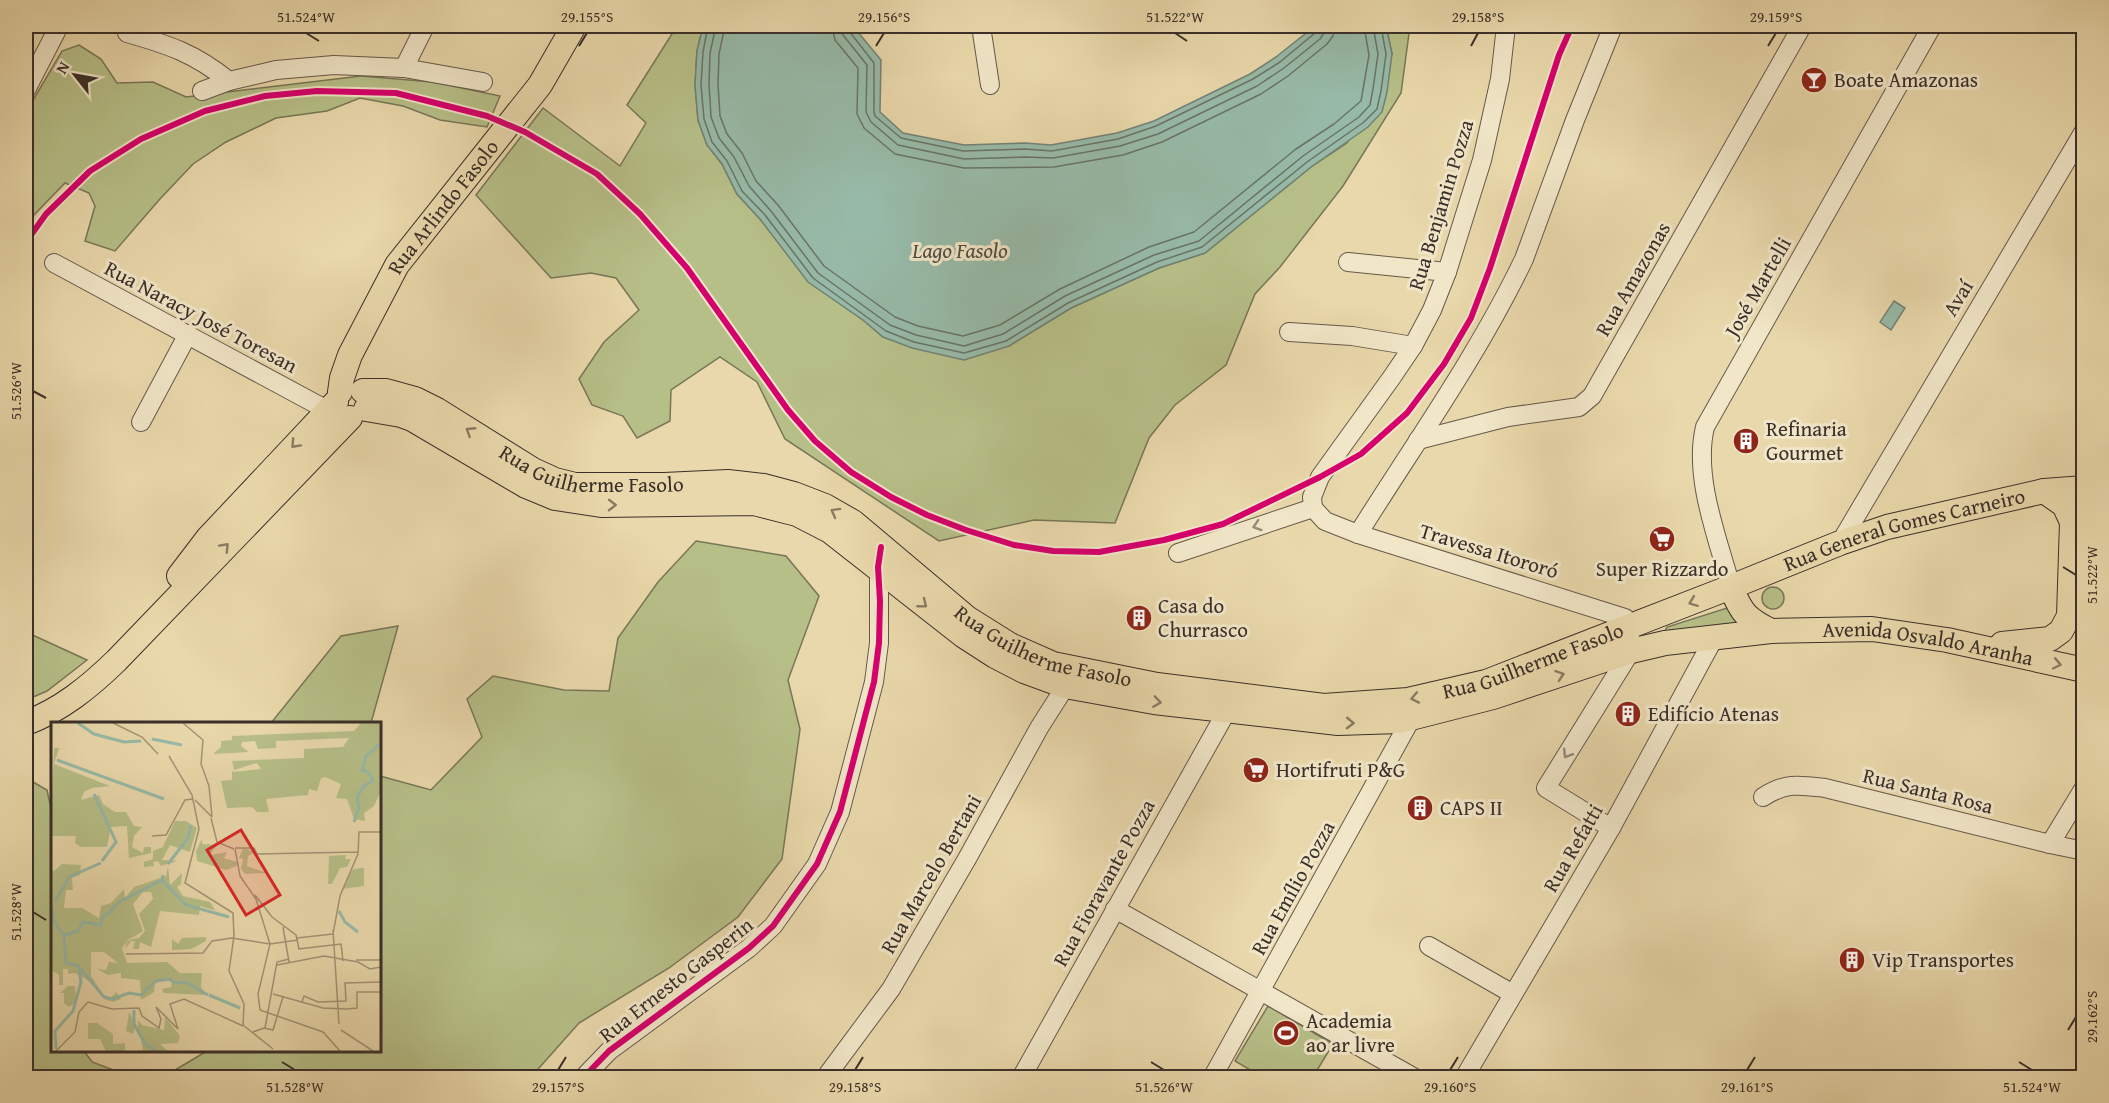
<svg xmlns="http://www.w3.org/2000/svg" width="2109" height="1103" font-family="'Gentium Book Plus',serif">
<rect width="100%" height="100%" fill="#e9d8ab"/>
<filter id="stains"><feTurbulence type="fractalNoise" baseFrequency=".00333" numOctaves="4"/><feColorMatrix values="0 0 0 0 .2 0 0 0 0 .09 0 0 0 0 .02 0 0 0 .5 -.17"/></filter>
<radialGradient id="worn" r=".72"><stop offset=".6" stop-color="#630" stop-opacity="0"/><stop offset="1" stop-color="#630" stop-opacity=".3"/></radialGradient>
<g fill="#b7bf88" stroke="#787758" stroke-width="1.5">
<path d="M 677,26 L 703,26 L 697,51 L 695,85 L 698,120 L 707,145 L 722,164 L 737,194 L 760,219 L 809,282 L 863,320 L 883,337 L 1009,346 L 1071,308 L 1159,268 L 1205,253 L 1311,167 L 1347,143 L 1392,54 L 1386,26 L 1410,26 L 1401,93 L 1343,186 L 1280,267 L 1255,294 L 1226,365 L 1175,405 L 1149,438 L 1115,523 L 1034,520 L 939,541 L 785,439 L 757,382 L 720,357 L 671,390 L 670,421 L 637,438 L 623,416 L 592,405 L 579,379 L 604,342 L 639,310 L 616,278 L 591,273 L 551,278 L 476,195 L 543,108 L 620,166 L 646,123 L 627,105 Z"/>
<path d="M 79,45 L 101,59 L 117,83 L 153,82 L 186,97 L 361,76 L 433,82 L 500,96 L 487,127 L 440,120 L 403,106 L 360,98 L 327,111 L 276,118 L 226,142 L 193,164 L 159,200 L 115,251 L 85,241 L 95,206 L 89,193 L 65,183 L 34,215 L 26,230 L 26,112 L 62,51 Z"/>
<path d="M 696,541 L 786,556 L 819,596 L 788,680 L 800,729 L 782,859 L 738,917 L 669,968 L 579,1023 L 531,1077 L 163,1077 L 207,1051 L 380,1050 L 380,776 L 431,790 L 482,737 L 467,699 L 493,676 L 564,690 L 609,691 L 618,638 L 658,582 Z"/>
<circle cx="1773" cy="598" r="11"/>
<path d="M 1727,608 L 1738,613 L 1738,629 L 1662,637 L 1667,627 Z"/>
<path d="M 398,626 L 371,723 L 271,723 L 341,636 Z"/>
<path d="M 26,632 L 87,660 L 47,691 L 26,700 Z"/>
<path d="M 26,778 L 47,790 L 52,813 L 52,996 L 51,1002 L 52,1005 L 52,1050 L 84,1051 L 92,1062 L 132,1077 L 26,1077 Z"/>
<path d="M 1268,1006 L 1333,1044 L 1313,1077 L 1262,1077 L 1235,1061 Z"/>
</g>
<g fill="#97baa8" stroke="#728275" stroke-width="1.5">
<path d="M 703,26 L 853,26 L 881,60 L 880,112 L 903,133 L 964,145 L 1025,143 L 1051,145 L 1117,133 L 1154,121 L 1250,74 L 1276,57 L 1315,26 L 1386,26 L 1392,54 L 1387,92 L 1382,112 L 1368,127 L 1311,167 L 1205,253 L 1159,268 L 1071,308 L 1009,346 L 964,360 L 912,348 L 883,337 L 863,320 L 808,282 L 760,219 L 737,194 L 722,164 L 707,145 L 698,120 L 695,85 L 697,51 Z"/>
<path d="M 1894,301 L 1905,308 L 1891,330 L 1880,322 Z"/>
</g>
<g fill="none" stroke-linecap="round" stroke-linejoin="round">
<g stroke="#687468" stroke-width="1.5">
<path d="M 708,26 L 703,52 L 701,85 L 704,119 L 712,142 L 727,161 L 742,191 L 765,215 L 813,278 L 886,331 L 914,342 L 964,353 L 1006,341 L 1068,303 L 1157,262 L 1202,247 L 1307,162 L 1364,122 L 1377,109 L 1381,91 L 1386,54 L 1381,26"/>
<path d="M 716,26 L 710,53 L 709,84 L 711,117 L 719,138 L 734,157 L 749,186 L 771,211 L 818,273 L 890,325 L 916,335 L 964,346 L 1003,334 L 1065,296 L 1154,255 L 1199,241 L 1303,156 L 1359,117 L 1370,105 L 1373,89 L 1378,54 L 1373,26"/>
<path d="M 725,26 L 719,54 L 718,84 L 720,116 L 727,134 L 742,153 L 756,181 L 778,205 L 824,266 L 895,317 L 918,326 L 963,336 L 1000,325 L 1060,289 L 1149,247 L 1194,232 L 1296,149 L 1334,124 L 1361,101 L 1369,55 L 1364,26"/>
<path d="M 832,26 L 835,40 L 858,68 L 857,114 L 864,128 L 895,154 L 964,168 L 1054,167 L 1123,155 L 1162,142 L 1261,94 L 1288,76 L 1327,44 L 1333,36 L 1334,26"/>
<path d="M 841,26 L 843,35 L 867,65 L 866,112 L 871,122 L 898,145 L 964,159 L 1025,157 L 1053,158 L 1120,146 L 1158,134 L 1257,86 L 1284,68 L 1320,39 L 1324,33 L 1325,26"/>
<path d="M 848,26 L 849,31 L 874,63 L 874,112 L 875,116 L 901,138 L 963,151 L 1025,149 L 1052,151 L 1118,139 L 1156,126 L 1253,79 L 1280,62 L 1315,33 L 1318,26"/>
</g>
<defs>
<g id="minor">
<path d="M 981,26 L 990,85"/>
<path d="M 127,33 C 169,45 194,53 229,81"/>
<path d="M 404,68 L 425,26"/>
<path d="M 26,90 L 59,26"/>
<path d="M 202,91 L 229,81 L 276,70 L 334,65 L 404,68 L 483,82"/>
<path d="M 1348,262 L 1447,272"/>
<path d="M 54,263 L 327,410"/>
<path d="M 1289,332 L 1352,336 L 1413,346"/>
<path d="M 141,422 L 188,334"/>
<path d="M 1418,440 L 1508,417 L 1579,407 L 1592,396 L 1802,26"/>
<path d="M 1313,508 L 1325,521 L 1358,534 L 1625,618 L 1629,627 L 1631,651 L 1546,788 L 1611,828"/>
<path d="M 1313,508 L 1312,497 L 1320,477 L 1392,377 L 1413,346 L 1432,310 L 1447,272 L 1482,160 L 1500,79 L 1506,26"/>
<path d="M 1358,534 C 1415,443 1478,355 1524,259 L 1575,120 L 1613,26"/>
<path d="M 1840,543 L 2084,131"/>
<path d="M 1178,553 L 1313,508"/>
<path d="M 1731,587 C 1718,539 1693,477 1705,427 L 1932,26"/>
<path d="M 1763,797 C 1786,782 1800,785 1825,788 L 2050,844 L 2084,851"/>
<path d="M 2050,844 L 2084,788"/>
<path d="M 1115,909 L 1415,1078"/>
<path d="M 1429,946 L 1513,994"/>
<path d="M 583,1078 L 609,1051 L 749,948 L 773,926 L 817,864 L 840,812 L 874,682 L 879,643 L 879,562"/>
<path d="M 825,1078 L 891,989 L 968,857 L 1039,728 L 1072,676"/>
<path d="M 1021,1078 L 1233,700"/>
<path d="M 1212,1078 L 1411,719"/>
<path d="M 1464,1078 L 1611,828 L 1714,638"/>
</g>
<g id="major">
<path id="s1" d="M 363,391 L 386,391 L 415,399 L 437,410 L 533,470 L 555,480 L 575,485 L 664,485 L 728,482 L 764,486 L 794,494 L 825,506 L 853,522 L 967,618 L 1010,645 L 1053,664 L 1157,685 L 1324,706 L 1408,700 L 1486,682 L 1731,587 L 1840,543 L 1887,527 L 2044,491 L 2084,488"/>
<path id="s2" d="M 340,392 L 342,378 L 350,355 L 397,265 L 540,85 L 574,26"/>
<path id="s3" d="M 366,409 L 401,415 L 412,419 L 526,486 L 555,498 L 601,505 L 754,503 L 797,514 L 830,531 L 964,636 L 995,656 L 1024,671 L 1065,686 L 1154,702 L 1338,723 L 1399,721 L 1493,697 L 1631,651 L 1665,643 L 1771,631 L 1872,629 L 1947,640 L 2084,670"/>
<path d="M 179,576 L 208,538 L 336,402"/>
<path d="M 1731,587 C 1741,613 1747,619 1771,631"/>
<path d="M 2002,644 L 2050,639 L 2061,631 L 2069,616 L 2072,522 L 2064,505 L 2044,491"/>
<path d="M 26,723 C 61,710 89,687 116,661 L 350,418"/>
</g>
</defs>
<use href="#minor" stroke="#66594a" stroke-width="20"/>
<use href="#major" stroke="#3a2f29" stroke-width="26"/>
<use href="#minor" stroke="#f1e6c8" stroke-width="18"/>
<use href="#major" stroke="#e9d8ab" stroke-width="24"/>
<defs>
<g id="cycleway">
<path d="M 26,242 L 46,214 L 90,171 L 141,139 L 205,111 L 265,96 L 317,91 L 396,93 L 487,116 L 525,132 L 597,174 L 640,214 L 687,268 L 788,410 L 815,441 L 851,472 L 891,497 L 927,515 L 966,530 L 1014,545 L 1053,551 L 1099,552 L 1164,540 L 1223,524 L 1320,477 L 1361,454 L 1407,413 L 1444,364 L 1471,318 L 1490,268 L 1559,55 L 1572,26"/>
<path d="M 583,1078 L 609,1051 L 749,948 L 773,926 L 817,864 L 840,812 L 874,682 L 879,643 L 880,601 L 878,567 L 881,547"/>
</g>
</defs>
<use href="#cycleway" stroke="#f1e6c8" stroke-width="10"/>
<use href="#cycleway" stroke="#d6006c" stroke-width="6"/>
</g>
<defs><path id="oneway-chevron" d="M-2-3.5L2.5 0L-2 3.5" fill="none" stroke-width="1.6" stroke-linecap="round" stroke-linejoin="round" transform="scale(1.5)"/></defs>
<g stroke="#897b64">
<use href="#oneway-chevron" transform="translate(470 431) rotate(-147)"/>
<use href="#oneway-chevron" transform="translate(295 444) rotate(133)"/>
<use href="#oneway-chevron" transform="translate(612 505)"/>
<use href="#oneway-chevron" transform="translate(835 512) rotate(-151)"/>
<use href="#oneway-chevron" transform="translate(225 547) rotate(-47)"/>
<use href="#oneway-chevron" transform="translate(1693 602) rotate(159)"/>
<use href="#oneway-chevron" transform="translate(923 604) rotate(39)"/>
<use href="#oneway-chevron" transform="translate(2057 664) rotate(12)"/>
<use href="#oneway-chevron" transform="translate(1560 675) rotate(-19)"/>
<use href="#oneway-chevron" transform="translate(1415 698) rotate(169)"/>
<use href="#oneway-chevron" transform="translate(1157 702) rotate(8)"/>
<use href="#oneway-chevron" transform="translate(1350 723) rotate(1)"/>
</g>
<g stroke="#968a78">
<use href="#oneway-chevron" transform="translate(1257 526) rotate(162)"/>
<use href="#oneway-chevron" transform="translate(1567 754) rotate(122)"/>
</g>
<path fill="none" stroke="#3a2f29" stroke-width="2" d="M 306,33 L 319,41M 1175,33 L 1187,41M 579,46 L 587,33M 876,46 L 884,33M 1471,46 L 1478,33M 1768,46 L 1776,33M 33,391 L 46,398M 2063,567 L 2076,575M 33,912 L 46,920M 2068,1030 L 2076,1017M 282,1062 L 295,1070M 1151,1062 L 1164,1070M 2019,1062 L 2032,1070M 558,1070 L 566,1057M 855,1070 L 863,1057M 1450,1070 L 1458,1057M 1747,1070 L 1755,1057"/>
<defs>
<symbol id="bar-disc" viewBox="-11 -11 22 22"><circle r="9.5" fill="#8f2418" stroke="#f1e6c8"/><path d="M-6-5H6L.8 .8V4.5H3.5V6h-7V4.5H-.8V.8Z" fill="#fff"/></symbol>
<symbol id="building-disc" viewBox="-11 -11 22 22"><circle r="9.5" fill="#8f2418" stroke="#f1e6c8"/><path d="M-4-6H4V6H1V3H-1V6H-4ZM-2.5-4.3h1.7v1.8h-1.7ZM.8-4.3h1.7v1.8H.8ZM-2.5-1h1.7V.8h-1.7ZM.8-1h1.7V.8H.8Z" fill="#fff"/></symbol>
<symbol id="supermarket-disc" viewBox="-11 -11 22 22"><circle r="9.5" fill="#8f2418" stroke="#f1e6c8"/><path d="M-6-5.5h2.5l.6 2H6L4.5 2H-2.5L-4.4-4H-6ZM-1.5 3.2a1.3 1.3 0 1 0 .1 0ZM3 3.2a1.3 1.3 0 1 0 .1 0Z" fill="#fff"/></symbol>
<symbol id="stadium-disc" viewBox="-11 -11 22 22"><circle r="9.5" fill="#8f2418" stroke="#f1e6c8"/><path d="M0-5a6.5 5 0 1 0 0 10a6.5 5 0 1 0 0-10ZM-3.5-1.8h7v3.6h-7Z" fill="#fff"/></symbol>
</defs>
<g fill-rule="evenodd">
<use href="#bar-disc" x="1799" y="65" width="30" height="30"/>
<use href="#building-disc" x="1731" y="426" width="30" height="30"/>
<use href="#supermarket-disc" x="1647" y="524" width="30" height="30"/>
<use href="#building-disc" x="1124" y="603" width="30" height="30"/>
<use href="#building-disc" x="1613" y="699" width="30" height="30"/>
<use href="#supermarket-disc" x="1241" y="755" width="30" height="30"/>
<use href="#building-disc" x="1405" y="793" width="30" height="30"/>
<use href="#building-disc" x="1837" y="945" width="30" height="30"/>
<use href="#stadium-disc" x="1271" y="1018" width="30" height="30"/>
</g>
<g text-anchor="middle" stroke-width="6" stroke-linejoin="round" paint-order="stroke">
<g font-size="21" fill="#3a2f29" stroke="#f1e6c8" text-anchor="start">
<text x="1834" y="87">Boate Amazonas</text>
<text x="1766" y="436">Refinaria<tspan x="1766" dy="24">Gourmet</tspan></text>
<text x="1662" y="576" text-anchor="middle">Super Rizzardo</text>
<text x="1158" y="613">Casa do<tspan x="1158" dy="24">Churrasco</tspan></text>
<text x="1648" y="721">Edifício Atenas</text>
<text x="1276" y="777">Hortifruti P&amp;G</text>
<text x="1440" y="815">CAPS II</text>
<text x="1872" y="967">Vip Transportes</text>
<text x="1306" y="1028">Academia<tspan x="1306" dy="24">ao ar livre</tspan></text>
</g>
<g font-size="21" fill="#3a2f29" stroke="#f1e6c8">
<text transform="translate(1441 205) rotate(-73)" y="7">Rua Benjamin Pozza</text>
<text dy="7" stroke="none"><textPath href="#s2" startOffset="214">Rua Arlindo Fasolo</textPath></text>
<text transform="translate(1633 279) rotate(-60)" y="7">Rua Amazonas</text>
<text transform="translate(1758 287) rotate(-60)" y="7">José Martelli</text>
<text transform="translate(1958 298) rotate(-59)" y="7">Avaí</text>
<text transform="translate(201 317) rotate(28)" y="7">Rua Naracy José Toresan</text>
<text dy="7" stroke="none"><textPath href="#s1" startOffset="249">Rua Guilherme Fasolo</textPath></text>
<text dy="7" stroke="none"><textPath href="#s1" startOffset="1653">Rua General Gomes Carneiro</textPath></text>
<text transform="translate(1489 551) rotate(17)" y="7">Travessa Itororó</text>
<text dy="7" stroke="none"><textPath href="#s1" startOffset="753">Rua Guilherme Fasolo</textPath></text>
<text dy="7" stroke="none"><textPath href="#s3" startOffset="1654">Avenida Osvaldo Aranha</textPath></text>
<text dy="7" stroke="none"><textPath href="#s1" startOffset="1258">Rua Guilherme Fasolo</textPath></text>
<text transform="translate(1928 791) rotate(14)" y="7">Rua Santa Rosa</text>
<text transform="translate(1573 848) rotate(-60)" y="7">Rua Refatti</text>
<text transform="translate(931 874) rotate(-60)" y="7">Rua Marcelo Bertani</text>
<text transform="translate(1104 883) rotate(-61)" y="7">Rua Fioravante Pozza</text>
<text transform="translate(1293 888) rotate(-61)" y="7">Rua Emílio Pozza</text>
<text transform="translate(676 980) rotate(-38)" y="7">Rua Ernesto Gasperin</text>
</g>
<g font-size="22" font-style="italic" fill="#4d4b42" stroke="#f1e6c8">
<text x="960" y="258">Lago Fasolo</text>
</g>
</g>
<g transform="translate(51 722)">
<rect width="330" height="330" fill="#e9d8ab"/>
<path d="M 310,1 L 329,1 L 330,69 L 323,84 L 313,91 L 314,99 L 303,97 L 296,77 L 285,76 L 290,62 L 274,55 L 270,56 L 266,69 L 258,67 L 257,73 L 215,77 L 218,90 L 206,90 L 201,85 L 176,86 L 170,59 L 181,58 L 181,48 L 182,50 L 210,47 L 206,41 L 183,48 L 181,39 L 253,36 L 253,27 L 292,25 L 298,16 L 225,19 L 225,26 L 207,27 L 204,19 L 191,20 L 190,24 L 198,30 L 162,32 L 170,25 L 170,19 L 181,18 L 181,14 L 303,9 ZM 3,26 L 8,26 L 3,42 L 59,64 L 41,66 L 33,70 L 30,78 L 48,73 L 52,82 L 64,90 L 75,90 L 83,104 L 91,105 L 83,114 L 81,125 L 92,131 L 93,125 L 100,125 L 100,131 L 78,136 L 76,104 L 60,105 L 56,125 L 30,125 L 24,121 L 25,114 L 0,114 ZM 124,99 L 135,99 L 146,106 L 139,130 L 119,123 L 111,138 L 126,139 L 110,144 L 107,139 L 102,140 L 103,144 L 93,145 L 93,140 L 102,137 L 102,129 L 112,125 ZM 151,117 L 151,122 L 166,123 L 159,133 L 176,130 L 173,136 L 186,140 L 186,144 L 175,148 L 146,139 L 145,129 ZM 192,126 L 204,130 L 197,134 L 196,144 L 216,151 L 194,152 L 190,147 L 192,137 L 188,136 ZM 295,133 L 294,137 L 300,137 L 296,145 L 289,146 L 281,162 L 277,162 L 278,134 ZM 11,142 L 30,143 L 29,153 L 21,156 L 22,168 L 15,168 L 13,186 L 31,186 L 48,196 L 50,184 L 60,181 L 73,167 L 74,176 L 83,165 L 115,154 L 117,144 L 119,163 L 131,151 L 130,162 L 126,165 L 132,174 L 159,180 L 164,188 L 176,192 L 149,184 L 148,193 L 109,189 L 100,225 L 89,220 L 88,227 L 82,227 L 84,219 L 80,219 L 74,227 L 76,220 L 82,217 L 88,216 L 94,209 L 88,192 L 102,177 L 100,170 L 92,170 L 82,182 L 92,209 L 77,218 L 71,226 L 76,241 L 116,240 L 129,251 L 151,251 L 150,265 L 155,273 L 113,271 L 111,267 L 120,265 L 121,259 L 112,258 L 104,261 L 103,270 L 90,278 L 89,258 L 70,256 L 70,251 L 57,253 L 46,247 L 55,248 L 58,240 L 67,241 L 53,230 L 40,230 L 40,254 L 53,274 L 60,276 L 65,270 L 70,277 L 62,280 L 53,277 L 45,263 L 24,251 L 17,252 L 17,247 L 12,247 L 12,263 L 8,263 L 8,253 L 0,248 L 0,148 L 3,149 ZM 313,146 L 313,164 L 291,167 L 302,147 ZM 155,215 L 155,219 L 140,227 L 121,228 L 121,217 L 127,222 L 131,216 ZM 17,264 L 24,264 L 25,280 L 18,285 L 13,281 L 13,271 L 9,271 ZM 78,290 L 87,306 L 87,298 L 91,303 L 113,308 L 114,295 L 129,314 L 127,321 L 109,322 L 117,329 L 92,329 L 89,310 L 84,306 L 82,312 L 75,309 ZM 37,301 L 46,301 L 62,312 L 62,322 L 74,321 L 74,329 L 55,329 L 49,317 L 37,317 Z" fill="#b7bf88"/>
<path fill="none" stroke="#97baa8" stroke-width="3" d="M 27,1 L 43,12 L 73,20 L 90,19M 101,17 L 131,23M 6,38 L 113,77M 43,72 L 65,120 L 51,139M 303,100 L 308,86 L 306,75 L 313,64 L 322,59 L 318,51 L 311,48 L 315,34 L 330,21M 117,142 L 137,116 L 140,103M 111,158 L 135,183 L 178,195M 4,180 L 18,155 L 50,141M 1,185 L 3,201 L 13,213 L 15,241 L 27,244 L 53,275 L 62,277 L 78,271 L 90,273 L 105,259 L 118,257 L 124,261 L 135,260 L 157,273M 288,189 L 294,200 L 307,210M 57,192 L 68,180 L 111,158 L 112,153M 14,213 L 27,209 L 32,200 L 49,203 L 53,193 L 59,191M 158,273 L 189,286M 83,288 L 83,302 L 94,322 L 106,329M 5,327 L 4,309 L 22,289 L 30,260 L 28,248"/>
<path fill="none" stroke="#a39477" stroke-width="1.5" d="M 62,1 L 91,15 L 107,32M 132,1 L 152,18 L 150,42 L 158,64 L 161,95M 118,34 L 141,73 L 148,107 L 134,161 L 182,191 L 183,214 L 178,249 L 193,282 L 192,303 L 222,327M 144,78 L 161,95M 160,96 L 166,120 L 183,127M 101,114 L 115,113 L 134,78 L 142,77M 184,126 L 203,126 L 206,132 L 307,130M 184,127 L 189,154 L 205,177 L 219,222 L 207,272 L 209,288 L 272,310 L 289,329M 204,173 L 221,195 L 245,213 L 248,227M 232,205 L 238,240M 282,208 L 288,302M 282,212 L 289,174 L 307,132 L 308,110 L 330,110M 246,216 L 282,212M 247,227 L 290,222 L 292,239M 75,232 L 152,231 L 161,219 L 181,216 L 219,222 L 247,218M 305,238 L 330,238M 226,243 L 273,234 L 307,240 L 319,247 L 330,245M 222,272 L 272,286 L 295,287 L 306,286 L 306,270 L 330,270M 251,280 L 253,274 L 267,280 L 295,279 L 294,261 L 330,260M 214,306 L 226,240 L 238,237M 290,308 L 322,329M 202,310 L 213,306 L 222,308 L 232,275M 5,329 L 24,310 L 28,290 L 37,280 L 61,287 L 88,286 L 91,294 L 108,306 L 110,297 L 105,285 L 127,307 L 119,282 L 133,277 L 192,304"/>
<path fill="#d62828" fill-opacity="0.15" stroke="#d62828" stroke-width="3" d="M 190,108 L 229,173 L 195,193 L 156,128 Z"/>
<rect width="330" height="330" fill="none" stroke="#3a2f29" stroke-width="3"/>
</g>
<rect width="2109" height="1103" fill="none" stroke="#e9d8ab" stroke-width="66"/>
<g transform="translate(75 75) rotate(301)" stroke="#f1e6c8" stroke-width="4.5" paint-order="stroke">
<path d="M0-4.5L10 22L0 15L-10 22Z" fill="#3a2f29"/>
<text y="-9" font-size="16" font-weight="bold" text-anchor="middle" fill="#3a2f29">N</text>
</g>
<rect x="33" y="33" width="2043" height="1037" fill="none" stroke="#3a2f29" stroke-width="2"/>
<g font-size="15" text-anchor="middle" fill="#3a2f29">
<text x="306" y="22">51.524°W</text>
<text x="587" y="22">29.155°S</text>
<text x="884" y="22">29.156°S</text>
<text x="1175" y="22">51.522°W</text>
<text x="1478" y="22">29.158°S</text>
<text x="1776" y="22">29.159°S</text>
<text transform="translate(16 391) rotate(-90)" y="5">51.526°W</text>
<text transform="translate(2092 575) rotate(-90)" y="5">51.522°W</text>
<text transform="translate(16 912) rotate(-90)" y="5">51.528°W</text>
<text transform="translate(2092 1017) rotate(-90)" y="5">29.162°S</text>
<text x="295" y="1092">51.528°W</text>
<text x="558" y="1092">29.157°S</text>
<text x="855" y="1092">29.158°S</text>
<text x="1164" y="1092">51.526°W</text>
<text x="1450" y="1092">29.160°S</text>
<text x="1747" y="1092">29.161°S</text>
<text x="2032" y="1092">51.524°W</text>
</g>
<rect width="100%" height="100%" filter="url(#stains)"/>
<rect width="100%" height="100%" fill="url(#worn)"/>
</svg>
